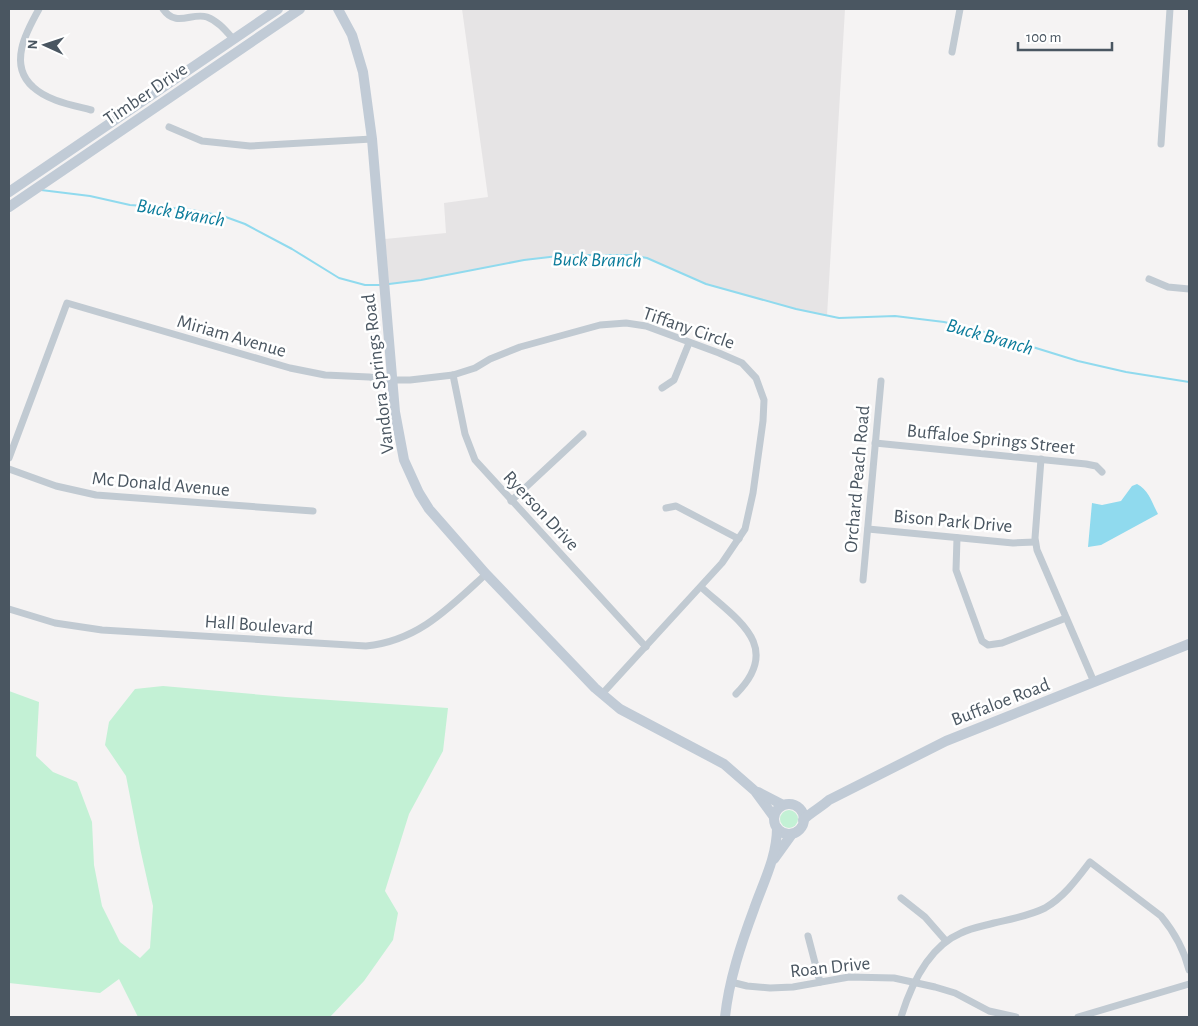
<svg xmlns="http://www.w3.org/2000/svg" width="1198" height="1026" font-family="'Alegreya Sans',sans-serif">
<rect width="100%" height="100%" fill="#f5f3f3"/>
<path fill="#e6e4e5" d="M 462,9 L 845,9 L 827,316 L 796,309 L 706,284 L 647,258 L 630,255 L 567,255 L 524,260 L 421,280 L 389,284 L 385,239 L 446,233 L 444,203 L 488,197 Z"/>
<g fill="#c3f1d5">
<path d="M 163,686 L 286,697 L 448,708 L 443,751 L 409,814 L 385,891 L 398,913 L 393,940 L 364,981 L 330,1017 L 138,1017 L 119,979 L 100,993 L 9,983 L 9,691 L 39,702 L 36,756 L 53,772 L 77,782 L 92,822 L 94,865 L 102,906 L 120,942 L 140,958 L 150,948 L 153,906 L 140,848 L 126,776 L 105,745 L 109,722 L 135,689 Z"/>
<circle cx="789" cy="819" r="9"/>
</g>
<path fill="#90daee" d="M 1137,484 C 1149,490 1152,503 1158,514 L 1101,545 L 1088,547 L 1092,503 L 1102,505 L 1121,501 L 1132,486 Z"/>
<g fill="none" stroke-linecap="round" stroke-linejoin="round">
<g stroke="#90daee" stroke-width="2">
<path d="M 41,190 L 90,196 L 130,205 L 186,209 L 223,216 L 245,224 L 292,249 L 339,278 L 365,285 L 382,285"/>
<path d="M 389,284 L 421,280 L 524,260 L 567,255 L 630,255 L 647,258 L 706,284 L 796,309 L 839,318 L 895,316 L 944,322 L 971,328 L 1078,361 L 1126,372 L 1189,382"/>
</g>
<g stroke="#c1cad2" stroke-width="7">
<path d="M 39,9 C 26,32 8,65 33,87 C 48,101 72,105 91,110"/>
<path d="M 163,9 C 176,28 192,12 207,17 C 218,21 226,31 234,40"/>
<path d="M 952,52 L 960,9"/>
<path d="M 169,127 L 202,141 L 250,146 L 372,139"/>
<path d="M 1161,144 L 1170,9"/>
<path d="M 1149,279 L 1168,287 L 1189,289"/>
<path d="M 453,375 L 465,434 L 475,460 L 646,647"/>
<path d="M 662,388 L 674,380 L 689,343"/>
<path d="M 875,443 L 1086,464 L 1096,466 L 1102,472"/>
<path d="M 9,458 L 67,303 L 290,368 L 325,375 L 369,377 L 392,380 L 410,380 L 453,375 L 475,368 L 490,359 L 520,347 L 600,325 L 626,323 L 646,326 L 719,353 L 742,363 L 756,378 L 764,400 L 763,421 L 753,493 L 745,529 L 722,563 L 602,694"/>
<path d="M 1041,459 L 1035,538 L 1037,550 L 1094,682"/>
<path d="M 9,469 L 56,486 L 96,495 L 313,511"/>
<path d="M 511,501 L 583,434"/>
<path d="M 666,508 L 676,506 L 739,539"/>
<path d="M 868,529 L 1013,543 L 1035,542"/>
<path d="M 957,538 L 956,570 L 982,641 L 988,645 L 1002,643 L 1066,618"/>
<path d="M 863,580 L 881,381"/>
<path d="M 701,587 C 736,619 784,646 736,694"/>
<path d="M 9,609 L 55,623 L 102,630 L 366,646 C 418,641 449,608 486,574"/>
<path d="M 901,898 L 925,917 L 946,941"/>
<path d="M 808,936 L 820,982"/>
<path d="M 731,982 L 747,986 L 770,988 L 793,987 L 849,977 L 894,978 L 935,987 L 955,993 L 989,1011 L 1016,1017"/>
<path d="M 901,1017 C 911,985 928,947 961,933 C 971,928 983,926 994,923 C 1011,919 1029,916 1045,908 C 1064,897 1077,879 1090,862 L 1161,916 C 1175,933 1184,949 1189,970"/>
<path d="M 1078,1017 L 1189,984"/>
</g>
<g stroke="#c1cbd6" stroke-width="10">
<path d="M 338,9 L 352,35 L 363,72 L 372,139 L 395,412 L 404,460 L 419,493 L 429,509 L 486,574 L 595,688 L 620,709 L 724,764 L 755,791 L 774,817"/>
<path d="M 9,192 L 278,9"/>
<path d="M 9,207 L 300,9"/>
<path d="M 758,792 L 783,805"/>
<circle cx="789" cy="819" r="15"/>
<path d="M 803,820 C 811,812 820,808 829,800 L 946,741 L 1189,644"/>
<path d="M 774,859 L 792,834"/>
<path d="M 725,1017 C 729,980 741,944 754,909 C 763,883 777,857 777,828"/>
</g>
</g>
<g text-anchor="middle" stroke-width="5" stroke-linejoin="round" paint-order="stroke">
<g font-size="19" fill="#4a5661" stroke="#fff">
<text transform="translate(145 93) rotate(-34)" y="7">Timber Drive</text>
<text transform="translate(689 327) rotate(19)" y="7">Tiffany Circle</text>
<text transform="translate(232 335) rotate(16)" y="7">Miriam Avenue</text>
<text transform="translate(377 374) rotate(-97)" y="7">Vandora Springs Road</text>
<text transform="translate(991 438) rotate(6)" y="7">Buffaloe Springs Street</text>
<text transform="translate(856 479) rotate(-85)" y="7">Orchard Peach Road</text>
<text transform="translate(161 483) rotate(5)" y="7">Mc Donald Avenue</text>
<text transform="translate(542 510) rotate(47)" y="7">Ryerson Drive</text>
<text transform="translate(953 520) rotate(5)" y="7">Bison Park Drive</text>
<text transform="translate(259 624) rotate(4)" y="7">Hall Boulevard</text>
<text transform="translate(1000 701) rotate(-21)" y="7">Buffaloe Road</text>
<text transform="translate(830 966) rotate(-6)" y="7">Roan Drive</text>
</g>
<g font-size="20" font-style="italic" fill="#0c7c9b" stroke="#fff">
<text transform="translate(181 212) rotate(10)" y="7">Buck Branch</text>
<text transform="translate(597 259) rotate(1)" y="7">Buck Branch</text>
<text transform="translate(990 336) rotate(16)" y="7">Buck Branch</text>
</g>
</g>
<rect width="1198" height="1026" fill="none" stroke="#4a5661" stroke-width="20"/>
<g transform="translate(45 45) rotate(273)" stroke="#ffffff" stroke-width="4" paint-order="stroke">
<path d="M0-4L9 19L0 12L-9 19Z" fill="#4a5661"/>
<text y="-8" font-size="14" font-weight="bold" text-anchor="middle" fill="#4a5661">N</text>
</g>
<path d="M1018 42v8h94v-8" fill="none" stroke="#4a5661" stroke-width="2.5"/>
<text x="1026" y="42" font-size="15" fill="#4a5661" stroke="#ffffff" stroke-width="4" paint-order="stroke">100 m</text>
</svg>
